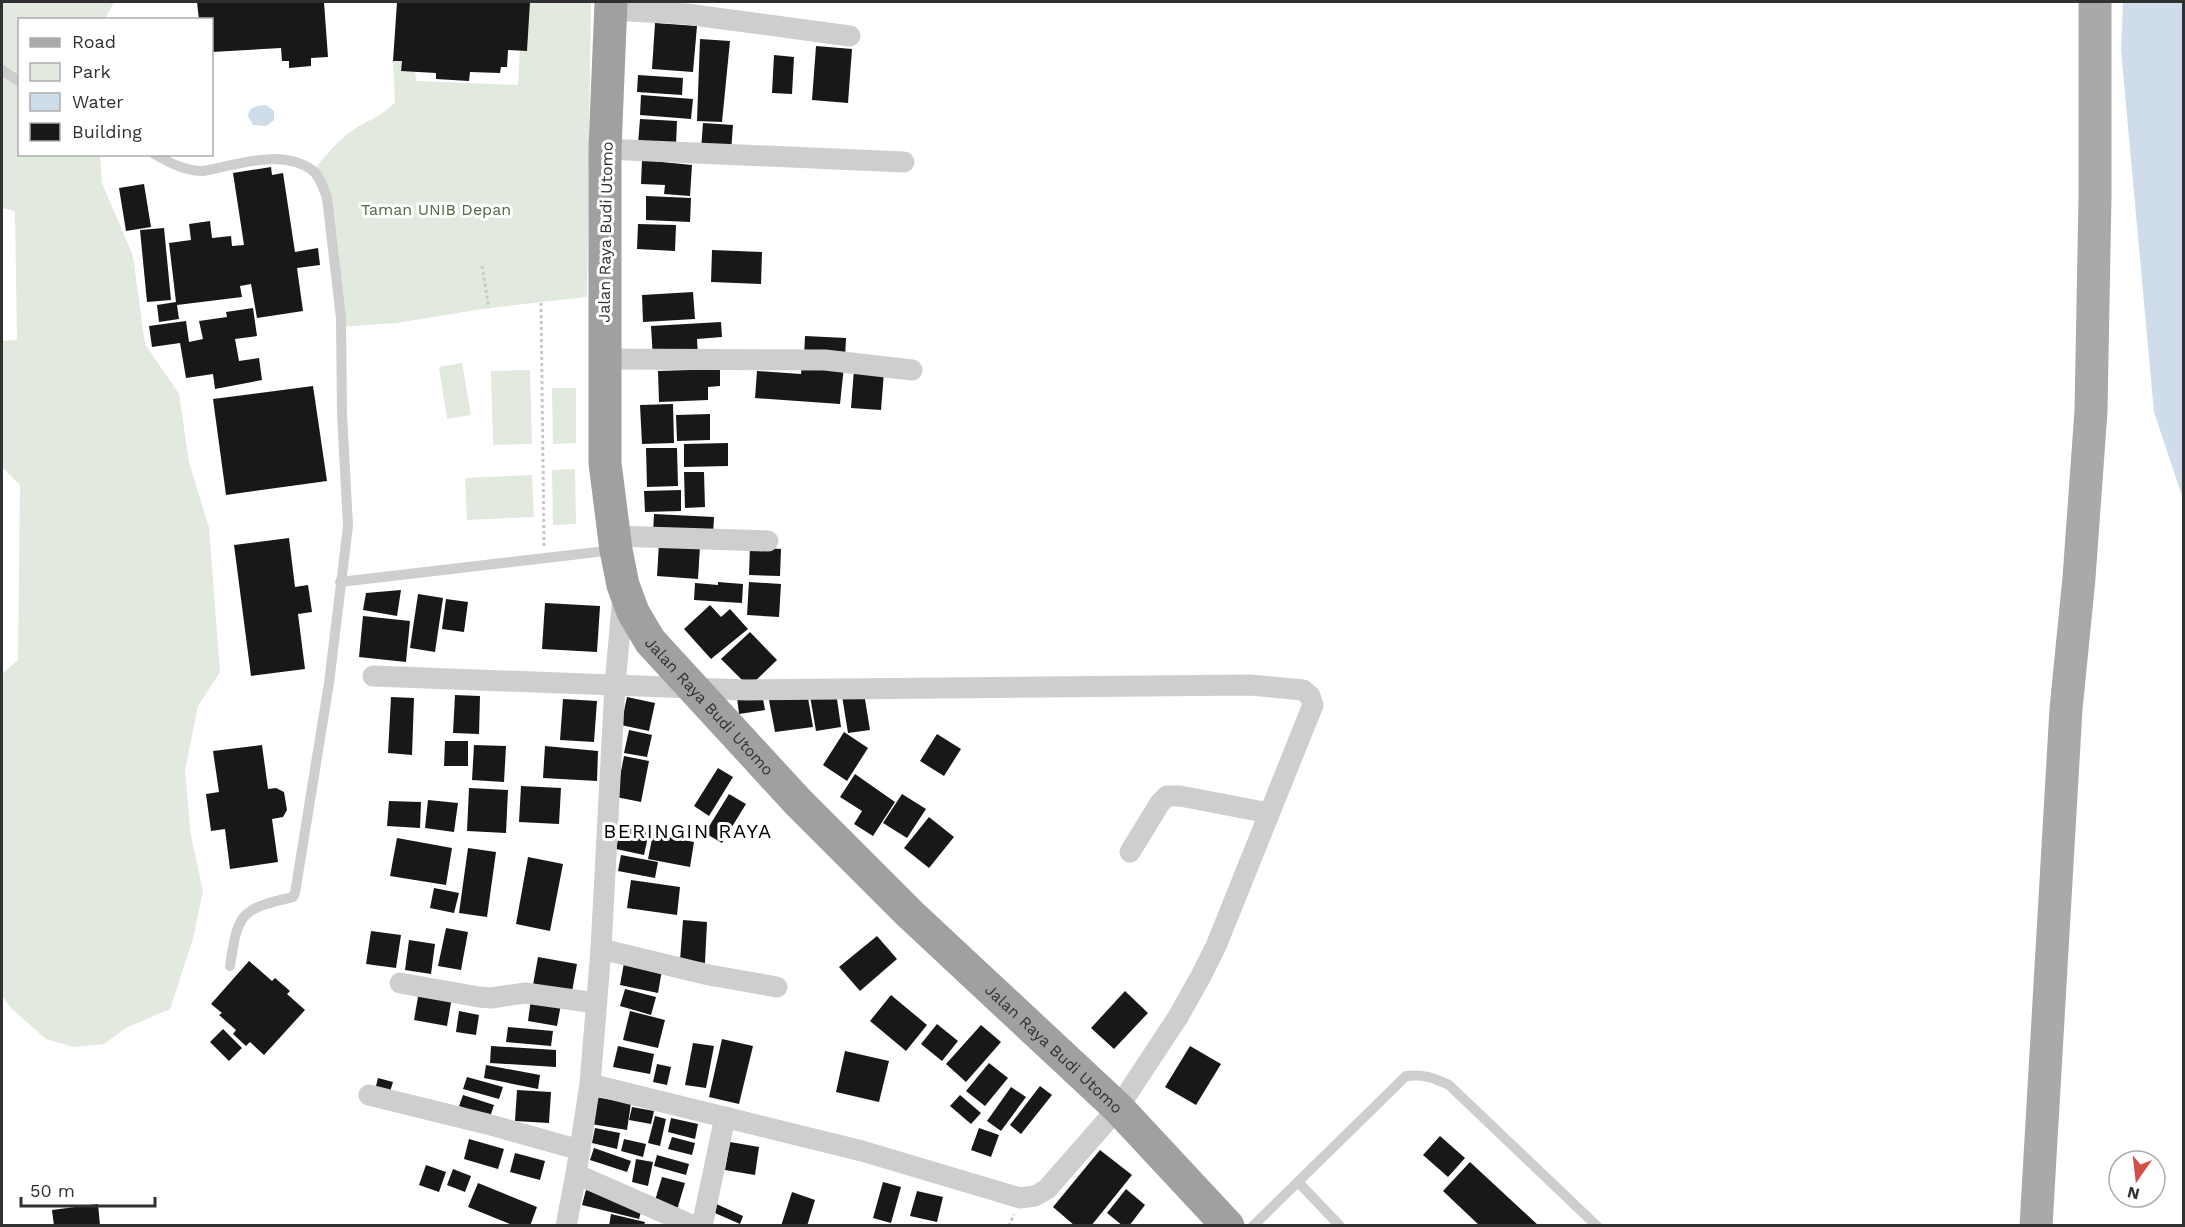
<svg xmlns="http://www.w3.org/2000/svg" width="2185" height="1227" font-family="'Work Sans',sans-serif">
<rect width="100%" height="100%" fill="#fff"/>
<g fill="#e2e9de">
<path d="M 2,2 L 114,2 L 105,19 L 20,20 L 20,154 L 100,155 L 102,183 L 133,256 L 145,344 L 179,394 L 189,462 L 209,528 L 220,672 L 198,706 L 185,771 L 191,836 L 203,891 L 193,939 L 170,1009 L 126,1028 L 104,1044 L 73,1047 L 46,1039 L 12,1009 L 2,996 L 2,674 L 18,660 L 20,485 L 2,467 L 2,341 L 17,340 L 15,211 L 2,208 Z"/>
<path d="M 530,2 L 591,2 L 587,297 L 489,308 L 396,323 L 341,327 L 327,198 L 313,171 C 325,156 337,141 353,130 C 369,119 381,118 395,102 L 393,61 L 402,61 L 401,71 L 415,71 L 416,81 L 518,85 L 520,51 L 527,51 Z"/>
<path d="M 462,363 L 471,415 L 447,419 L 439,367 Z"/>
<path d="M 530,370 L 532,444 L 493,445 L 491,371 Z"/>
<path d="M 552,388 L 576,388 L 576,443 L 553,444 Z"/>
<path d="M 575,469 L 576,524 L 553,525 L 552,470 Z"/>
<path d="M 532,475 L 534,517 L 467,520 L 465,478 Z"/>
</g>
<g fill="#cfdce9">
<path d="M 2123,2 L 2183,2 L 2183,499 L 2154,412 L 2121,50 Z"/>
<path d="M 266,105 L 274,111 L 274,120 L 266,126 L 253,125 L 248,116 C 249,106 257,106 266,105 Z"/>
</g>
<g fill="#181818">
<path d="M 197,2 L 324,2 L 328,57 L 311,58 L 311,66 L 289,68 L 289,61 L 282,61 L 281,48 L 212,52 L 212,20 L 199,20 Z"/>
<path d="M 397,2 L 530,2 L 527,51 L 508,50 L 507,67 L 501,67 L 500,73 L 470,72 L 469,81 L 436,79 L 436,73 L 401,71 L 402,61 L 393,61 Z"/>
<path d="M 655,23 L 697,26 L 693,72 L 652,69 Z"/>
<path d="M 700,39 L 730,41 L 722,122 L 697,121 Z"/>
<path d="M 816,46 L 852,49 L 848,103 L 812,100 Z"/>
<path d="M 774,55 L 794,57 L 792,94 L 772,93 Z"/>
<path d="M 638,75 L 683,78 L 682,95 L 637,92 Z"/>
<path d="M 641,95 L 693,99 L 691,119 L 640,115 Z"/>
<path d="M 640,119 L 677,121 L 676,146 L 638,144 Z"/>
<path d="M 703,123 L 733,125 L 731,152 L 701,150 Z"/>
<path d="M 642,160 L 692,165 L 690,196 L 664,194 L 665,185 L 641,184 Z"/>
<path d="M 271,167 L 272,175 L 283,173 L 295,252 L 318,248 L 320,265 L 297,268 L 303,311 L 257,318 L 251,284 L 240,286 L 242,297 L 177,305 L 179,319 L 159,322 L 157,305 L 176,302 L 169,243 L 191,240 L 189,224 L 210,221 L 212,238 L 231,236 L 232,246 L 244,245 L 233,173 Z"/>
<path d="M 144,184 L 151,227 L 126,231 L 119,188 Z"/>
<path d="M 646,196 L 691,198 L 690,222 L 646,220 Z"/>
<path d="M 638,224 L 676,225 L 675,251 L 637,249 Z"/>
<path d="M 164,228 L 171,300 L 147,302 L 140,230 Z"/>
<path d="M 712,250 L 762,252 L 761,284 L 711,282 Z"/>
<path d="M 693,292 L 695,319 L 643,322 L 642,295 Z"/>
<path d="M 253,308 L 257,336 L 235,339 L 239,361 L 259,358 L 262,380 L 215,389 L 213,374 L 186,378 L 180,343 L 152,347 L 149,326 L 186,321 L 189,342 L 203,339 L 199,321 L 227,317 L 226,312 Z"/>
<path d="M 721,322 L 722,337 L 697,339 L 698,357 L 653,359 L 651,326 Z"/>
<path d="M 805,336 L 846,338 L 845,358 L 804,357 Z"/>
<path d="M 802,362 L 844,366 L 840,404 L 755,398 L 757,371 L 801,374 Z"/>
<path d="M 720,369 L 720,386 L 708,387 L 708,400 L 659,402 L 658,371 Z"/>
<path d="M 854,369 L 884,372 L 881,410 L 851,408 Z"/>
<path d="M 313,386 L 327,481 L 226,495 L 213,399 Z"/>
<path d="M 673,404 L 674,443 L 642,444 L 640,405 Z"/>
<path d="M 710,414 L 710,440 L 677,441 L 676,415 Z"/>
<path d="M 728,443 L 728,466 L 684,467 L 684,444 Z"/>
<path d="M 646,448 L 677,448 L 678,486 L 647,487 Z"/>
<path d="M 684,472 L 704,472 L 705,507 L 685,508 Z"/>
<path d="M 681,490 L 681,511 L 645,512 L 644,491 Z"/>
<path d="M 654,514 L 714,517 L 713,536 L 653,534 Z"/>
<path d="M 289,538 L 295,587 L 308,585 L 312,612 L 298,614 L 305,669 L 251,676 L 234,545 Z"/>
<path d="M 659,543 L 700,546 L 698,579 L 657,576 Z"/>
<path d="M 750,547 L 781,549 L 780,576 L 749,575 Z"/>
<path d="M 718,582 L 743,584 L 742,603 L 694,600 L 695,583 L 718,585 Z"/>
<path d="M 749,582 L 781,584 L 779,617 L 747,615 Z"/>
<path d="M 401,590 L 397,616 L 363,610 L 366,593 Z"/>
<path d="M 418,594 L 443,598 L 435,652 L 410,648 Z"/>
<path d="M 446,599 L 468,602 L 464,632 L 442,629 Z"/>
<path d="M 545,603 L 600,606 L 597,652 L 542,649 Z"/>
<path d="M 710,605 L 721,617 L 730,609 L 748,629 L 711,659 L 684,629 Z"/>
<path d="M 363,616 L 410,621 L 406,662 L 359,657 Z"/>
<path d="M 750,632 L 777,660 L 749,687 L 721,659 Z"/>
<path d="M 807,692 L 813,727 L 775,732 L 768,695 Z"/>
<path d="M 836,692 L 841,727 L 816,731 L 810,696 Z"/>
<path d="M 762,693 L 765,710 L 739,714 L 737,697 Z"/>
<path d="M 864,693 L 870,730 L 848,733 L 842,696 Z"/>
<path d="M 455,695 L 480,696 L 479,734 L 453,733 Z"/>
<path d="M 391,697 L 414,698 L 412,755 L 388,753 Z"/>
<path d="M 627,697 L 655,703 L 649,731 L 621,725 Z"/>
<path d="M 563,699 L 597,701 L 594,742 L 560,740 Z"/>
<path d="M 629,730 L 652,735 L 647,757 L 624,753 Z"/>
<path d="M 844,732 L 868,748 L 847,781 L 823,765 Z"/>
<path d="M 937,734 L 961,749 L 944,776 L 920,761 Z"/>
<path d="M 445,741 L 468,741 L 468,766 L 444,766 Z"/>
<path d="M 262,745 L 268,789 L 276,788 L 284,792 L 287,810 L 283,817 L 272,819 L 278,862 L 230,869 L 225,829 L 211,831 L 206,794 L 219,792 L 213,751 Z"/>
<path d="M 474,745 L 506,746 L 504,782 L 472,780 Z"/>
<path d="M 545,746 L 598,751 L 597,781 L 543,778 Z"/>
<path d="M 624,756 L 649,761 L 641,802 L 616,797 Z"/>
<path d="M 718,768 L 733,777 L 709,816 L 694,806 Z"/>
<path d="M 855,774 L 895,802 L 873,836 L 854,824 L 862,811 L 840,797 Z"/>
<path d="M 521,786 L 561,788 L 559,824 L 519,822 Z"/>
<path d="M 469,788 L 508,790 L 506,833 L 467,831 Z"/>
<path d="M 729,794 L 746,804 L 722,843 L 705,833 Z"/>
<path d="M 902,794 L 926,809 L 907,838 L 883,823 Z"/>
<path d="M 428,800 L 458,803 L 454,832 L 425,828 Z"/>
<path d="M 389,801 L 421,802 L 420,828 L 387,826 Z"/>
<path d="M 929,817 L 954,837 L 929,868 L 904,848 Z"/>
<path d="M 621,826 L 649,832 L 644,855 L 616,849 Z"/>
<path d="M 653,834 L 694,842 L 690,867 L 648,859 Z"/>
<path d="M 397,838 L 452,848 L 446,885 L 390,876 Z"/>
<path d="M 468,848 L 496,852 L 487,917 L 459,913 Z"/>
<path d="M 621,855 L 658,862 L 655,878 L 618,871 Z"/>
<path d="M 528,857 L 563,864 L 550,931 L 516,924 Z"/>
<path d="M 631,880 L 680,887 L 677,915 L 627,908 Z"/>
<path d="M 434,888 L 459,893 L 454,913 L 430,908 Z"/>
<path d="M 683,920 L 707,922 L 705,963 L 680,961 Z"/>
<path d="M 446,928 L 468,932 L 461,970 L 438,966 Z"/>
<path d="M 371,931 L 401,935 L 396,968 L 366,964 Z"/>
<path d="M 877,936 L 897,959 L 860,991 L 839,967 Z"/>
<path d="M 409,940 L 435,944 L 431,974 L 405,970 Z"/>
<path d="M 538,957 L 577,964 L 572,992 L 533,985 Z"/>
<path d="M 249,961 L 272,981 L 275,978 L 290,991 L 287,994 L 305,1010 L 264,1055 L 250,1042 L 246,1046 L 233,1034 L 236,1030 L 219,1015 L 222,1013 L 211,1004 Z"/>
<path d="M 624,963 L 662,970 L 658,993 L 620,985 Z"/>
<path d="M 625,989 L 656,997 L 651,1015 L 620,1006 Z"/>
<path d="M 419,991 L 452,997 L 447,1026 L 414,1020 Z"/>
<path d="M 1125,991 L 1148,1013 L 1114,1049 L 1091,1028 Z"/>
<path d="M 891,995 L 927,1025 L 906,1051 L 870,1021 Z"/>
<path d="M 531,999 L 561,1004 L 557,1026 L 528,1021 Z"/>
<path d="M 459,1011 L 479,1015 L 476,1035 L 456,1032 Z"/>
<path d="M 630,1011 L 665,1020 L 658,1048 L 623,1040 Z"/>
<path d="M 937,1024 L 958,1041 L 942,1061 L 921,1044 Z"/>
<path d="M 981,1025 L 1001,1042 L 966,1082 L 946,1064 Z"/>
<path d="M 508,1027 L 553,1031 L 551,1046 L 506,1042 Z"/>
<path d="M 223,1029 L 242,1048 L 229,1061 L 210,1042 Z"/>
<path d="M 722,1039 L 753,1046 L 739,1104 L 709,1097 Z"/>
<path d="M 693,1043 L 714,1046 L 706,1088 L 685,1085 Z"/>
<path d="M 491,1046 L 556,1050 L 556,1067 L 490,1063 Z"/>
<path d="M 618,1046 L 654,1054 L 650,1074 L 613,1067 Z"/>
<path d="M 1190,1046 L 1221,1064 L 1196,1105 L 1165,1087 Z"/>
<path d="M 845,1051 L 889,1061 L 879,1102 L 836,1092 Z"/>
<path d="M 989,1063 L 1008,1078 L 985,1106 L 966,1091 Z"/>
<path d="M 657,1064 L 671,1067 L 667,1085 L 653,1082 Z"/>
<path d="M 486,1065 L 540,1075 L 538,1089 L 484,1078 Z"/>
<path d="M 467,1077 L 503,1087 L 499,1099 L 463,1089 Z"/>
<path d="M 378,1078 L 393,1082 L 388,1098 L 374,1094 Z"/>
<path d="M 1040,1086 L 1052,1095 L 1021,1134 L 1010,1125 Z"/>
<path d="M 1011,1087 L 1026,1097 L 1001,1131 L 987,1121 Z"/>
<path d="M 517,1090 L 551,1092 L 549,1123 L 515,1121 Z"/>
<path d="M 463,1095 L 494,1105 L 490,1117 L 459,1106 Z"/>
<path d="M 960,1095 L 981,1113 L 971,1124 L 950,1106 Z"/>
<path d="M 595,1097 L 631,1103 L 627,1130 L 591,1124 Z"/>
<path d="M 632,1107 L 654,1111 L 651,1124 L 629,1120 Z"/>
<path d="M 655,1116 L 666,1119 L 660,1146 L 648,1143 Z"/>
<path d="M 671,1118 L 698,1124 L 695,1139 L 668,1132 Z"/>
<path d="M 595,1128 L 620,1133 L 617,1149 L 592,1143 Z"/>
<path d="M 979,1128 L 999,1135 L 991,1157 L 971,1150 Z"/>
<path d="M 1440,1136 L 1465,1158 L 1448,1177 L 1423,1155 Z"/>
<path d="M 672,1137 L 695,1143 L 692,1155 L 668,1149 Z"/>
<path d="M 469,1139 L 504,1149 L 498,1169 L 464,1159 Z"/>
<path d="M 624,1139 L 646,1144 L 643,1157 L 621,1151 Z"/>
<path d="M 730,1142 L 759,1147 L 755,1175 L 725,1170 Z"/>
<path d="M 594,1148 L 631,1161 L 627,1172 L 590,1160 Z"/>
<path d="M 1100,1150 L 1132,1175 L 1091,1226 L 1075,1226 L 1053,1207 Z"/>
<path d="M 515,1153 L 545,1161 L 540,1180 L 510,1172 Z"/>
<path d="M 657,1155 L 689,1164 L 686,1175 L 654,1166 Z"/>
<path d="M 636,1159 L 653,1162 L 648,1186 L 632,1182 Z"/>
<path d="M 1470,1162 L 1539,1226 L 1480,1226 L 1443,1191 Z"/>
<path d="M 426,1165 L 446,1172 L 439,1192 L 419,1185 Z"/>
<path d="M 453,1169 L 471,1176 L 465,1192 L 447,1185 Z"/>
<path d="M 662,1177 L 685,1183 L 677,1210 L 654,1204 Z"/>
<path d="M 883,1182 L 901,1187 L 891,1223 L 873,1218 Z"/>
<path d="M 478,1183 L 537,1207 L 530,1226 L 515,1226 L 468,1207 Z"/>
<path d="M 1126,1189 L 1145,1205 L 1129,1226 L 1123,1226 L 1107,1213 Z"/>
<path d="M 586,1190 L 643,1205 L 639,1219 L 582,1205 Z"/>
<path d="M 917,1191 L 943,1197 L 937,1222 L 910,1216 Z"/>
<path d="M 792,1192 L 815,1200 L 807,1226 L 781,1226 Z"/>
<path d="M 712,1202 L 743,1216 L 740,1224 L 708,1210 Z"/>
<path d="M 98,1204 L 100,1225 L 54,1226 L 52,1210 Z"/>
<path d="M 611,1214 L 645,1222 L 644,1226 L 609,1226 Z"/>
</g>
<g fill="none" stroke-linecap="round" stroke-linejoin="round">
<g stroke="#c8c8c8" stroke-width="3" stroke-dasharray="3 3" stroke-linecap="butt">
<path d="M 482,266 L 489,308"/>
<path d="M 541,303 L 544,546"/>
<path d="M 1009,1226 L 1014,1214"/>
</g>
<g stroke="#cecece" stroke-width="10">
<path d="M 2,70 L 20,82"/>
<path d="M 154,154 C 170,163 185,171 203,171 C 237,165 281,148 312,170 C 320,176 324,189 327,198 L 341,318 L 342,414 L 348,526 L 329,683 L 295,893 L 293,897 C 240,909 238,913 230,966"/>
<path d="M 340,582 L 614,550"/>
<path d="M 1298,1182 L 1340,1226"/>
<path d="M 1253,1226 L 1406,1076 C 1424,1074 1434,1078 1449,1085 L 1597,1226"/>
</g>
<g stroke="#cecece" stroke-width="21">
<path d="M 611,10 L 686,14 L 850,36"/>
<path d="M 605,149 L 904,162"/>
<path d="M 604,359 L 825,360 L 912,370"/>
<path d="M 614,536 L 768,541"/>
<path d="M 373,676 L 746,690 L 1250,685 L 1303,690 L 1310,696 L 1313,705 L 1216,946 L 1201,976 L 1178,1017 L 1118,1108 L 1047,1189 L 1035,1196 L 1020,1198 L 862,1151 L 590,1084"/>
<path d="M 1130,852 L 1160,803 L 1167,796 L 1180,796 L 1269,813"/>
<path d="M 601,949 L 709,975 L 777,987"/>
<path d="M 400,983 L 479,997 L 491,998 L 525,993 L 596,1003"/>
<path d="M 369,1095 L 487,1124 L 580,1150"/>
<path d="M 576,1174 L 694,1226"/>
<path d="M 566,1226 L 576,1174 L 590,1084 L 601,949 L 615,685 L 623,595"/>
<path d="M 702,1226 L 725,1117"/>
</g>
<path stroke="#a9a9a9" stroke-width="33" d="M 2036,1226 L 2066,709 L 2079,578 L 2091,411 L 2095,196 L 2095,2"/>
<path stroke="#a0a0a0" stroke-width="33" id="s1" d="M 611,2 L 605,149 L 605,463 L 616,550 L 623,585 L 633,612 L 650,641 L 798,802 L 910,914 L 1118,1108 L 1228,1226"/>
</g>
<g text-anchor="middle" stroke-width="6" stroke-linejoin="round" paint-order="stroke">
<g font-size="16" fill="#506843" stroke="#fff">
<text x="436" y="215">Taman UNIB Depan</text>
</g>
<g font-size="16" fill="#313131" stroke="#fff">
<text transform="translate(605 232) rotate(-89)" y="6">Jalan Raya Budi Utomo</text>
<text dy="6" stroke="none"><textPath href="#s1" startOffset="735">Jalan Raya Budi Utomo</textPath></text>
<text dy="6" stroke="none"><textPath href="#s1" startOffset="1221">Jalan Raya Budi Utomo</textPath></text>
</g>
<g font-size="20" letter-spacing="1.5" fill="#000" stroke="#fff">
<text x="688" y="838">BERINGIN RAYA</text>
</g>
</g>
<rect width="2185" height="1227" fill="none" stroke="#313131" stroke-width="6"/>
<rect x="18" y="18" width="195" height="138" fill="#ffffff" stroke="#adadad" stroke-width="1.5"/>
<rect x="30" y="38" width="30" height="9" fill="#a9a9a9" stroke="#adadad" stroke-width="1.5"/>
<text x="72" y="48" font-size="18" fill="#313131">Road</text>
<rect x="30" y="63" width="30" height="18" fill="#e2e9de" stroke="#adadad" stroke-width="1.5"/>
<text x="72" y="78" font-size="18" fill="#313131">Park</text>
<rect x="30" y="93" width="30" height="18" fill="#cfdce9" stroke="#adadad" stroke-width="1.5"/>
<text x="72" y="108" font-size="18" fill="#313131">Water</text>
<rect x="30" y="123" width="30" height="18" fill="#181818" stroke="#adadad" stroke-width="1.5"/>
<text x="72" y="138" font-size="18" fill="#313131">Building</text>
<g transform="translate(2137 1179) rotate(194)"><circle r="28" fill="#ffffff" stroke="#adadad" stroke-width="1.5"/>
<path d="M0-4.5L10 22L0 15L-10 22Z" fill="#d14e49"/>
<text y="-9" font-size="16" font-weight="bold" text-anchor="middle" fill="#313131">N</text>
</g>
<path d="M21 1197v9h134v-9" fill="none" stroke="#313131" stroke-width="3"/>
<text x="30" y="1197" font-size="18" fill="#313131" stroke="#ffffff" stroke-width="4.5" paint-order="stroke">50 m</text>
</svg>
